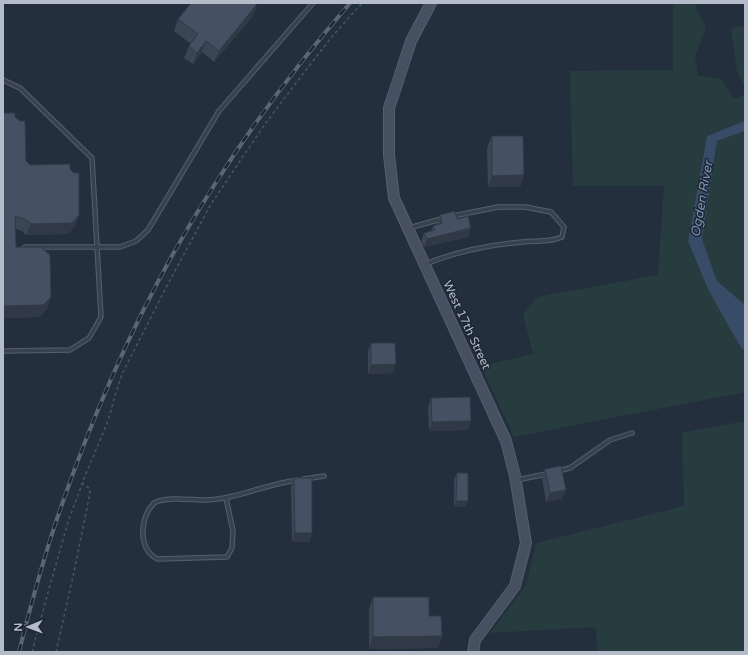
<svg xmlns="http://www.w3.org/2000/svg" width="748" height="655" font-family="'Varela Round',sans-serif">
<rect width="100%" height="100%" fill="#242f3e"/>
<g fill="#263c3f">
<path d="M 673,3 L 694,3 L 706,28 L 695,56 L 698,75 L 721,79 L 734,99 L 745,94 L 745,121 L 707,136 L 688,241 L 740,348 L 745,350 L 745,392 L 514,437 L 481,366 L 533,354 L 523,314 L 537,297 L 658,275 L 664,186 L 573,186 L 570,71 L 673,70 Z"/>
<path d="M 745,26 L 745,86 L 737,72 L 731,28 Z"/>
<path d="M 745,131 L 745,305 L 717,281 L 702,239 L 717,141 Z"/>
<path d="M 745,421 L 745,652 L 597,652 L 596,627 L 490,633 L 526,585 L 536,543 L 684,506 L 682,433 Z"/>
</g>
<path fill="#394c67" d="M 745,121 L 745,131 L 717,141 L 702,239 L 717,281 L 745,305 L 745,350 L 741,348 L 708,289 L 688,241 L 707,136 Z"/>
<g fill="none" stroke-linecap="round" stroke-linejoin="round">
<defs>
<g id="lane">
<path d="M 3,80 L 20,88 L 92,158 L 101,317 L 89,338 L 70,350 L 3,351"/>
<path d="M 409,228 L 441,219"/>
<path d="M 25,247 L 120,247 L 136,241 L 148,230 L 219,111 L 313,3"/>
<path d="M 426,264 C 457,251 488,245 522,242 C 535,240 549,243 562,237 L 564,227 L 551,212 L 525,207 L 498,207 L 453,216"/>
<path d="M 558,471 L 570,468 L 610,440 L 632,433"/>
<path d="M 304,479 L 324,476"/>
<path d="M 517,480 L 546,474"/>
<path d="M 226,498 L 233,531 L 232,548 L 227,557 L 157,559 C 154,557 150,554 148,551 C 140,539 142,520 150,508 C 151,507 153,504 154,503 C 165,496 192,500 205,500 C 237,499 266,484 298,480"/>
</g>
<path id="secondary" d="M 431,3 L 411,41 L 398,81 L 389,108 L 389,155 L 394,198 L 506,441 L 515,476 L 526,543 L 515,586 L 475,640 L 473,652"/>
</defs>
<use href="#lane" stroke="#565f6c" stroke-width="5.5"/>
<use href="#secondary" stroke="#565f6c" stroke-width="12"/>
<g stroke="#44595c" stroke-width="1.5" stroke-dasharray="3 3" stroke-linecap="butt">
<path d="M 32,652 L 47,596 L 68,522 L 85,476 L 106,426 L 111,411 L 113,402 L 122,374 L 169,282 L 211,204 L 265,124 L 296,83 L 330,39 L 362,3"/>
<path d="M 56,652 L 74,572 L 89,498 L 90,489 L 82,483"/>
</g>
<use href="#lane" stroke="#38414e" stroke-width="3.5"/>
<use href="#secondary" stroke="#465061" stroke-width="10"/>
<defs>
<path id="rail" d="M 19,652 C 31,604 44,556 60,510 C 99,397 149,287 213,187 C 254,122 300,61 350,3"/>
</defs>
<use href="#rail" stroke="#5a6575" stroke-width="4"/>
<use href="#rail" stroke="#1d2633" stroke-width="2.5" stroke-dasharray="8" stroke-linecap="butt"/>
</g>
<g fill="#3b4654">
<path d="M 257,4 L 253,16 L 214,62 L 202,52 L 193,64 L 184,58 L 189,46 L 191,44 L 174,31 L 178,19 Z"/>
<path d="M 3,113 L 15,117 L 26,161 L 30,165 L 70,169 L 79,215 L 75,226 L 68,234 L 26,235 L 22,231 L 16,229 L 16,247 L 47,309 L 39,317 L 3,318 Z"/>
<path d="M 492,136 L 524,175 L 520,187 L 488,187 L 487,148 Z"/>
<path d="M 440,215 L 457,219 L 468,237 L 424,247 L 421,242 L 424,233 L 431,231 L 433,226 L 437,225 L 436,224 Z"/>
<path d="M 371,343 L 393,373 L 368,374 L 368,352 Z"/>
<path d="M 431,398 L 471,421 L 467,430 L 429,431 L 428,407 Z"/>
<path d="M 545,469 L 562,499 L 546,502 L 542,478 Z"/>
<path d="M 457,473 L 468,501 L 466,507 L 454,507 L 454,479 Z"/>
<path d="M 294,478 L 312,533 L 309,542 L 292,542 L 291,487 Z"/>
<path d="M 373,597 L 429,616 L 442,636 L 438,648 L 369,649 L 369,609 Z"/>
</g>
<g fill="#303945">
<path d="M 257,4 L 253,16 L 214,62 L 219,51 Z"/>
<path d="M 206,41 L 202,52 L 193,64 L 197,53 Z"/>
<path d="M 524,175 L 520,187 L 488,187 L 492,176 Z"/>
<path d="M 79,215 L 75,226 L 68,234 L 26,235 L 31,224 Z"/>
<path d="M 471,228 L 468,237 L 424,247 L 427,239 Z"/>
<path d="M 51,297 L 47,309 L 39,317 L 3,318 L 3,306 Z"/>
<path d="M 396,364 L 393,373 L 368,374 L 371,365 Z"/>
<path d="M 471,421 L 467,430 L 429,431 L 432,422 Z"/>
<path d="M 566,490 L 562,499 L 546,502 L 550,493 Z"/>
<path d="M 456,501 L 468,501 L 466,507 L 454,507 Z"/>
<path d="M 295,533 L 312,533 L 309,542 L 292,542 Z"/>
<path d="M 442,636 L 438,648 L 369,649 L 373,637 Z"/>
</g>
<g fill="#455162" stroke="#303945">
<path d="M 191,3 L 255,3 L 257,4 L 219,51 L 206,41 L 197,53 L 189,46 L 198,34 L 178,19 Z"/>
<path d="M 3,113 L 15,113 L 15,117 L 20,121 L 25,121 L 26,161 L 30,165 L 70,164 L 70,169 L 74,173 L 79,173 L 79,215 L 72,223 L 31,224 L 26,220 L 15,216 L 16,247 L 41,247 L 50,255 L 51,297 L 43,305 L 3,306 Z"/>
<path d="M 492,136 L 523,136 L 524,175 L 492,176 Z"/>
<path d="M 455,211 L 457,219 L 468,216 L 471,228 L 427,239 L 424,233 L 435,230 L 433,226 L 442,223 L 440,215 Z"/>
<path d="M 371,343 L 395,343 L 396,364 L 371,365 Z"/>
<path d="M 470,397 L 471,421 L 432,422 L 431,398 Z"/>
<path d="M 561,466 L 566,490 L 550,493 L 545,469 Z"/>
<path d="M 457,473 L 468,473 L 468,501 L 456,501 Z"/>
<path d="M 294,478 L 312,478 L 312,533 L 295,533 Z"/>
<path d="M 373,597 L 429,597 L 429,616 L 441,616 L 442,636 L 373,637 Z"/>
</g>
<g text-anchor="middle" stroke-width="3" stroke-linejoin="round" paint-order="stroke">
<g font-size="12" fill="#b4bcc9" stroke="#1d2633">
<text transform="translate(467 325) rotate(65)" y="4">West 17th Street</text>
</g>
<g font-size="13" font-style="italic" fill="#7c92b1" stroke="#1d2633">
<text transform="translate(701 199) rotate(-80)" y="5">Ogden River</text>
</g>
</g>
<rect width="748" height="655" fill="none" stroke="#b4bcc9" stroke-width="8"/>
<g transform="translate(28 627) rotate(269)" stroke="#1d2633" stroke-width="3" paint-order="stroke">
<path d="M0-3L7 15L0 10L-7 15Z" fill="#b4bcc9"/>
<text y="-6" font-size="11" font-weight="bold" text-anchor="middle" fill="#b4bcc9">N</text>
</g>
</svg>
